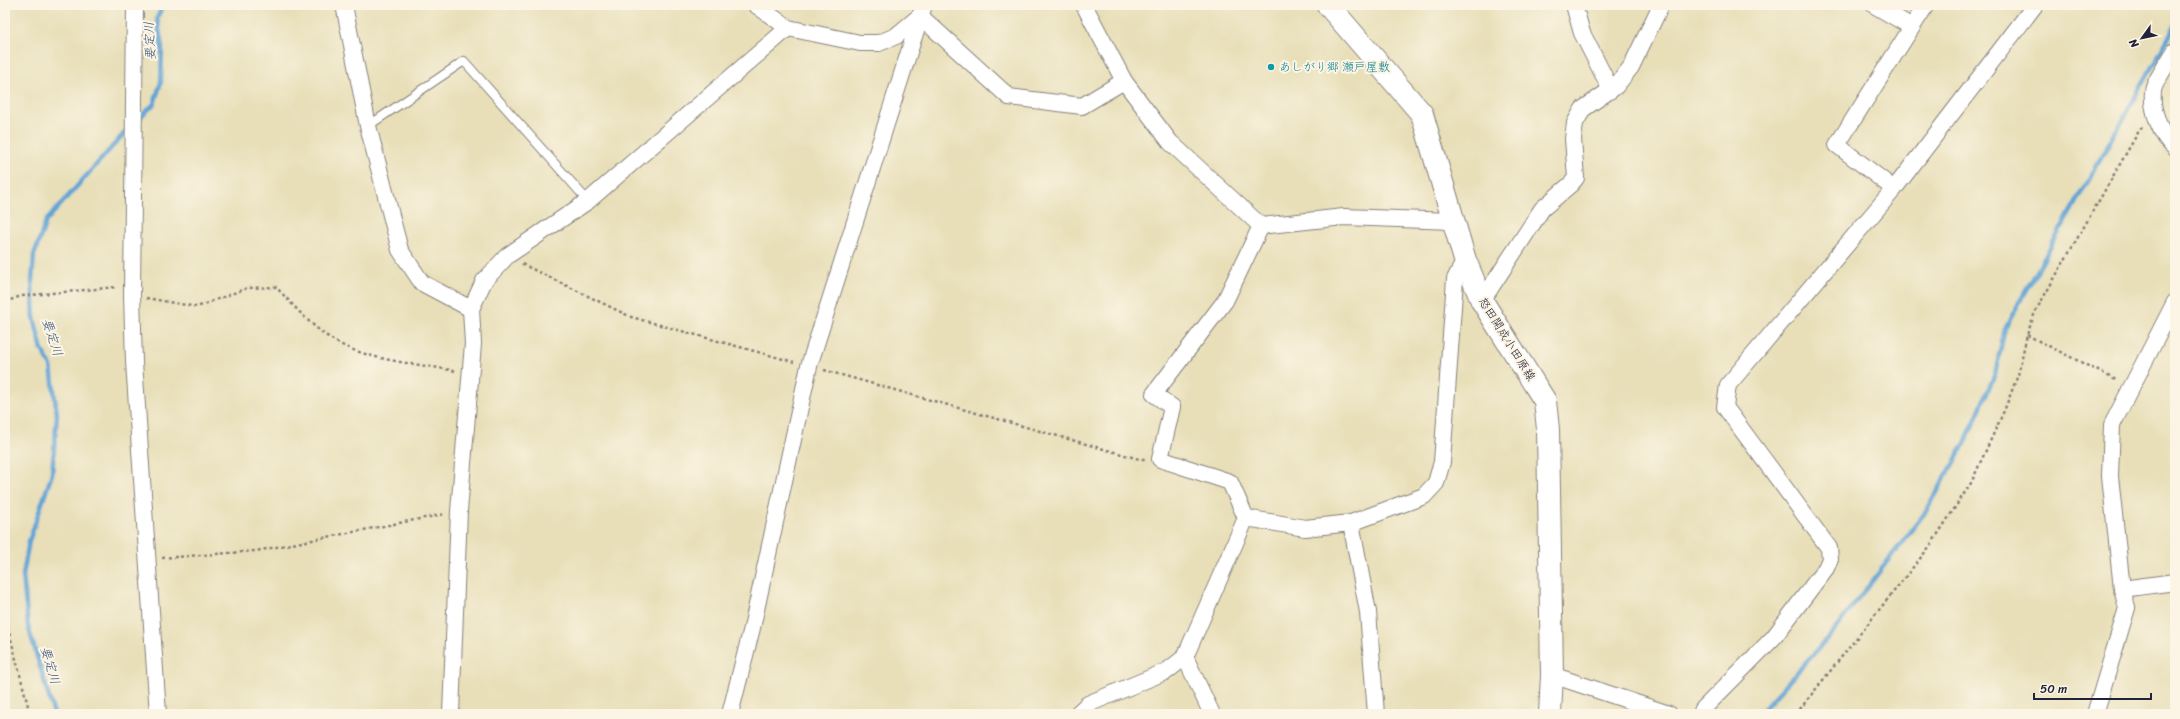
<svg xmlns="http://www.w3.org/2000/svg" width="2180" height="719" font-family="Sriracha,'Klee One',sans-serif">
<rect width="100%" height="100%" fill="#fcf5e5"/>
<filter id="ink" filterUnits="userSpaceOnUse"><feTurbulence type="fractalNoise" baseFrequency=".025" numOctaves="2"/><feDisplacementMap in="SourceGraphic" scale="8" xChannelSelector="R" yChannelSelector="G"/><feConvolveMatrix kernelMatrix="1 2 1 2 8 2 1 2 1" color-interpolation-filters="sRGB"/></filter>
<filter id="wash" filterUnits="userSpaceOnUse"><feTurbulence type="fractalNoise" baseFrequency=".012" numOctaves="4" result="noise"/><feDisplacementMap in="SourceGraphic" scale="16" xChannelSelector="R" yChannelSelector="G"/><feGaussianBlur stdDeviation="0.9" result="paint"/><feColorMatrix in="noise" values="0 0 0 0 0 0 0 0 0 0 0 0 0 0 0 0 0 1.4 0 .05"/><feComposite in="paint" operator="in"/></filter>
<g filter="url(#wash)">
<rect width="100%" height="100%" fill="#e8dfb9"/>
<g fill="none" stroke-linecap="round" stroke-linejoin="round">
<g stroke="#62a4d6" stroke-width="4.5">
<path d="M 137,120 L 154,104 L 161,82 L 162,47 L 157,18 L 163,5"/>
<path d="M 54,714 L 28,626 L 23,575 L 29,541 L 52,474 L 57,415 L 51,366 L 42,350 L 34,318 L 32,281 L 34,255 L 46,221 L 129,128"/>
<path d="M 1759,714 L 1829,637 L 1927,510 L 1965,443 L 1995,374 L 2005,328 L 2175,26"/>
</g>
</g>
</g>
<g filter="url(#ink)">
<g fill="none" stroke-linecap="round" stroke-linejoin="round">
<defs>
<path id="lane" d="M 368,126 L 464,61 L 588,201"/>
<g id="street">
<path d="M 135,5 L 132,295 L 134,362 L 158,714"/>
<path d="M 344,5 L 368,126 L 400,250 L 422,283 L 471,309"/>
<path d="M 756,5 L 788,28 L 860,43 L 879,43 L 896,36 L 920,16"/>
<path d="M 1084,5 L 1124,81"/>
<path d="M 1574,5 L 1582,33 L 1611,90"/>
<path d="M 1874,5 L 1912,27"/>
<path d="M 920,16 L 1009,97 L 1082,106 L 1124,81 L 1170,142 L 1261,226 L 1344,217 L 1452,221"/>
<path d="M 2175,51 C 2170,60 2153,83 2153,92 C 2151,109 2161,137 2175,148"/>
<path d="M 1894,189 L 1837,145 L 1926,5"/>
<path d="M 1482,301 L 1542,209 L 1571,184 L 1576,178 L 1573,139 L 1575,123 L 1583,109 L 1616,86 L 1631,67 L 1661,5"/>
<path d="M 1246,518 L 1305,528 L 1351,523 L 1424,496 L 1436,483 L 1442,462 L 1455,279 L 1465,260"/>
<path d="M 1351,523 L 1368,612 L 1376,714"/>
<path d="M 2122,589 L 2175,582"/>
<path d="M 1185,657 L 1211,712 L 1210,714"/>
<path d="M 1552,675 L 1669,714"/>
<path d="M 451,714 L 459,511 L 473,344 L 471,309 L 484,281 L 507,256 L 588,201 L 788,28"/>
<path d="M 730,714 L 752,628 L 809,366 L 924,5"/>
<path d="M 1077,714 L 1088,704 L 1167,671 L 1185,657 L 1246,518 L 1230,482 L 1160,459 L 1172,407 L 1154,394 L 1225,301 L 1261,226"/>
<path d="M 1701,714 L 1703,709 L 1774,637 L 1826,568 L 1830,559 L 1829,548 L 1725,407 L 1728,385 L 1894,189 L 2035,5"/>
<path d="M 2095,714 L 2127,608 L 2122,589 L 2110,476 L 2112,425 L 2175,302"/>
</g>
<path id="secondary" d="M 1328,5 L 1422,114 L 1465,260 L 1482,301 L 1545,401 L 1548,429 L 1552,675 L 1550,714"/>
</defs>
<use href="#lane" stroke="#85807a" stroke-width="10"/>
<use href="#street" stroke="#85807a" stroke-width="18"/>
<use href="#secondary" stroke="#85807a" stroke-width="24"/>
<g stroke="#85807a" stroke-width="2.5" stroke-dasharray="3 3" stroke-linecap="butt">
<path d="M 522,264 L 631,317 L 794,362"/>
<path d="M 146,298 L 197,307 L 247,288 L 276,287 C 295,307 315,331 340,344 C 372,361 420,364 456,371"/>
<path d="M 5,302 L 21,296 L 117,287"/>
<path d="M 2027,335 L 2118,381"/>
<path d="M 824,370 L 1139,459 L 1145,459"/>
<path d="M 162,558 L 256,551 L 445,514"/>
<path d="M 5,616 L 30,714"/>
<path d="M 1796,714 L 1930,546 L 1971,483 L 2004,411 L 2018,375 L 2027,335 L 2035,312 L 2139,131 L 2144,125"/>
</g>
<use href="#lane" stroke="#fff" stroke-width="8"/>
<use href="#street" stroke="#fff" stroke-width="16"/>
<use href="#secondary" stroke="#fff" stroke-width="22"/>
</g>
</g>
<circle fill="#0f9aa8" stroke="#fcf5e5" stroke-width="1.5" cx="1271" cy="67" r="4"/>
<g text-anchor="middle" stroke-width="4" stroke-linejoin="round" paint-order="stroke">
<g font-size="12" fill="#0d838f" stroke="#fcf5e5" text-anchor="start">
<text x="1279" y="71">あしがり郷 瀬戸屋敷</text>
</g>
<g font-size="12" fill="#22223b" stroke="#fcf5e5">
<text transform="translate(1507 339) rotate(58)" y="4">怒田開成小田原線</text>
</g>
<g font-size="13" font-style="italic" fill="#3c5679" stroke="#fcf5e5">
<text transform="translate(149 41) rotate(-93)" y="5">要定川</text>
<text transform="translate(53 337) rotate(72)" y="5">要定川</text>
<text transform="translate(51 665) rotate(74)" y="5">要定川</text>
</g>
</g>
<rect width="2180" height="719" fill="none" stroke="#fcf5e5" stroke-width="20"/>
<g transform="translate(2142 38) rotate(237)" stroke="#fcf5e5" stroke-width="3" paint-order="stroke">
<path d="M0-3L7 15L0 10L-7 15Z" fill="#22223b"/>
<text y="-6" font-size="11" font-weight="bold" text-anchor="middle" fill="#22223b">N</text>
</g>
<path d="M2034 693v6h117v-6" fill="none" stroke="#22223b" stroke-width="2"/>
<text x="2040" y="693" font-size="12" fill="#22223b" stroke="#fcf5e5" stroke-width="3" paint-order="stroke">50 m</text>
</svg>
